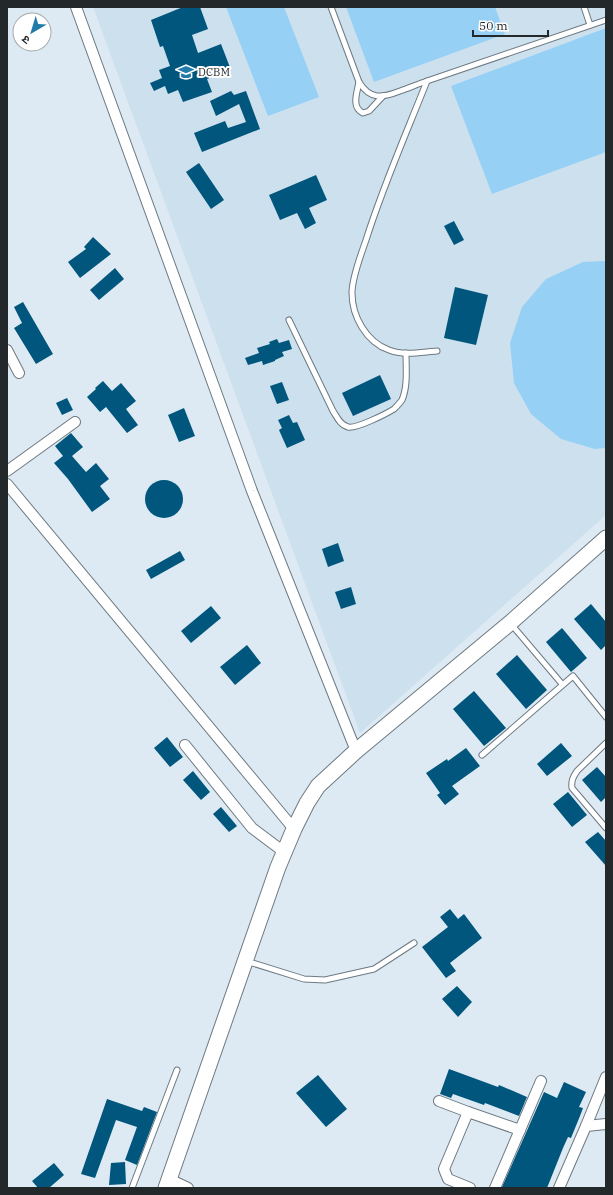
<svg xmlns="http://www.w3.org/2000/svg" width="613" height="1195" font-family="'IBM Plex Serif','Noto Sans Devanagari',serif">
<rect width="100%" height="100%" fill="#ddeaf3"/>
<path fill="#cde0ee" d="M 93,7 L 606,7 L 606,515 L 360,733 Z"/>
<g fill="#96d0f5">
<path d="M 226,7 L 284,7 L 319,97 L 268,116 Z"/>
<path d="M 346,7 L 495,7 L 505,34 L 374,82 Z"/>
<path d="M 606,28 L 606,152 L 492,194 L 451,86 Z"/>
<path d="M 606,261 L 606,448 L 595,449 L 561,439 L 531,414 L 514,383 L 510,343 L 522,307 L 546,279 L 583,262 Z"/>
</g>
<g fill="#00567c">
<path d="M 183,7 L 200,7 L 208,29 L 192,35 L 198,53 L 221,44 L 231,70 L 207,79 L 212,92 L 183,102 L 178,90 L 168,94 L 165,86 L 154,91 L 150,83 L 162,78 L 159,70 L 170,66 L 163,46 L 160,47 L 151,20 Z"/>
<path d="M 231,91 L 234,95 L 246,91 L 260,129 L 202,152 L 194,133 L 225,121 L 228,128 L 246,122 L 239,104 L 216,116 L 210,101 Z"/>
<path d="M 199,163 L 224,200 L 211,209 L 186,172 Z"/>
<path d="M 316,175 L 327,200 L 309,208 L 316,223 L 305,229 L 297,213 L 280,220 L 269,195 Z"/>
<path d="M 454,221 L 464,240 L 454,245 L 444,226 Z"/>
<path d="M 93,237 L 111,254 L 80,278 L 68,262 L 86,249 L 84,247 Z"/>
<path d="M 115,268 L 124,279 L 99,300 L 90,290 Z"/>
<path d="M 455,287 L 488,295 L 476,345 L 444,338 Z"/>
<path d="M 23,302 L 53,354 L 36,364 L 14,328 L 22,323 L 14,307 Z"/>
<path d="M 277,339 L 279,343 L 289,340 L 292,349 L 282,352 L 284,356 L 275,360 L 275,361 L 263,365 L 262,361 L 248,365 L 245,358 L 259,353 L 257,348 L 270,344 L 269,342 Z"/>
<path d="M 380,375 L 391,399 L 353,416 L 342,393 Z"/>
<path d="M 103,381 L 112,391 L 121,383 L 136,401 L 126,409 L 138,425 L 127,433 L 106,407 L 100,412 L 87,397 L 96,389 L 95,388 Z"/>
<path d="M 282,382 L 289,400 L 277,404 L 270,386 Z"/>
<path d="M 67,398 L 73,410 L 62,415 L 56,403 Z"/>
<path d="M 184,408 L 195,436 L 179,442 L 168,415 Z"/>
<path d="M 289,415 L 293,423 L 297,422 L 305,440 L 287,448 L 279,430 L 282,428 L 278,420 Z"/>
<path d="M 71,433 L 83,447 L 72,456 L 86,472 L 96,463 L 109,479 L 100,486 L 110,499 L 92,512 L 68,479 L 54,463 L 63,456 L 55,446 Z"/>
<circle cx="164" cy="499" r="19"/>
<path d="M 338,543 L 344,561 L 328,567 L 322,549 Z"/>
<path d="M 180,551 L 185,560 L 151,579 L 146,570 Z"/>
<path d="M 351,587 L 356,604 L 341,609 L 335,592 Z"/>
<path d="M 591,604 L 606,622 L 606,645 L 601,650 L 574,619 Z"/>
<path d="M 211,606 L 221,618 L 191,643 L 181,631 Z"/>
<path d="M 562,628 L 587,658 L 571,672 L 546,642 Z"/>
<path d="M 247,645 L 261,663 L 235,685 L 220,667 Z"/>
<path d="M 517,655 L 547,690 L 526,709 L 496,674 Z"/>
<path d="M 474,691 L 506,728 L 484,746 L 453,709 Z"/>
<path d="M 167,737 L 183,757 L 170,767 L 154,748 Z"/>
<path d="M 561,743 L 572,756 L 547,776 L 537,764 Z"/>
<path d="M 466,748 L 480,766 L 452,786 L 459,794 L 445,805 L 437,795 L 440,793 L 426,773 L 447,759 L 448,761 Z"/>
<path d="M 597,767 L 606,777 L 606,797 L 601,802 L 582,780 Z"/>
<path d="M 193,771 L 210,792 L 201,800 L 183,780 Z"/>
<path d="M 568,792 L 587,815 L 572,827 L 553,804 Z"/>
<path d="M 221,807 L 237,826 L 229,832 L 213,814 Z"/>
<path d="M 598,832 L 606,841 L 606,866 L 585,842 Z"/>
<path d="M 450,909 L 458,919 L 464,914 L 482,938 L 450,963 L 456,971 L 446,978 L 422,947 L 448,927 L 440,917 Z"/>
<path d="M 457,986 L 472,1002 L 458,1017 L 442,999 Z"/>
<path d="M 449,1069 L 498,1087 L 499,1085 L 527,1097 L 519,1116 L 485,1103 L 484,1105 L 453,1094 L 451,1098 L 440,1094 Z"/>
<path d="M 318,1075 L 347,1109 L 326,1127 L 296,1093 Z"/>
<path d="M 564,1082 L 586,1092 L 579,1107 L 583,1108 L 580,1116 L 571,1138 L 568,1137 L 563,1148 L 547,1188 L 502,1187 L 544,1092 L 557,1098 Z"/>
<path d="M 107,1099 L 142,1111 L 144,1107 L 157,1112 L 137,1165 L 125,1160 L 137,1127 L 116,1120 L 95,1178 L 81,1174 Z"/>
<path d="M 125,1162 L 126,1184 L 109,1185 L 111,1163 Z"/>
<path d="M 54,1163 L 64,1175 L 49,1188 L 38,1188 L 32,1181 Z"/>
</g>
<g fill="none" stroke-linecap="round" stroke-linejoin="round">
<defs>
<g id="lane">
<path d="M 331,7 L 359,82 C 370,100 382,98 400,91 C 409,88 418,84 427,81"/>
<path d="M 584,7 L 590,25"/>
<path d="M 359,82 C 357,93 351,107 363,113 L 369,111 L 383,96"/>
<path d="M 289,320 L 333,411 C 337,417 340,425 348,427 C 356,429 386,414 394,409 C 397,406 400,403 402,400 C 408,386 406,368 406,353"/>
<path d="M 437,351 C 422,352 404,356 389,350 C 366,342 352,316 352,293 C 352,277 361,255 366,240 C 383,186 406,134 427,81 L 606,20"/>
<path d="M 511,624 L 562,684"/>
<path d="M 606,743 L 577,771 C 573,777 571,781 572,788 L 606,828"/>
<path d="M 482,755 L 573,676 L 606,717"/>
<path d="M 246,961 L 304,979 L 325,980 L 374,969 L 414,943"/>
<path d="M 132,1188 L 177,1070"/>
</g>
<g id="street">
<path d="M 76,7 L 252,491 L 356,751"/>
<path d="M 7,350 L 19,373"/>
<path d="M 7,471 L 75,422"/>
<path d="M 7,484 L 294,829"/>
<path d="M 185,745 L 252,828 L 284,852"/>
<path d="M 439,1101 L 468,1112 L 520,1130"/>
<path d="M 468,1112 L 444,1169 L 448,1179 L 470,1188"/>
<path d="M 586,1126 L 606,1124"/>
<path d="M 169,1179 L 188,1188"/>
<path d="M 495,1188 L 541,1081"/>
<path d="M 559,1188 L 586,1126 L 606,1077"/>
</g>
<path id="secondary" d="M 166,1188 L 278,867 L 294,829 L 307,803 L 318,786 L 356,751 L 510,623 L 606,538"/>
</defs>
<use href="#lane" stroke="#6d7981" stroke-width="7"/>
<use href="#street" stroke="#6d7981" stroke-width="12"/>
<use href="#secondary" stroke="#6d7981" stroke-width="17"/>
<use href="#lane" stroke="#fff" stroke-width="5"/>
<use href="#street" stroke="#fff" stroke-width="10"/>
<use href="#secondary" stroke="#fff" stroke-width="15"/>
</g>
<defs>
<symbol id="university-bare" viewBox="-9 -9 18 18"><path d="M0-5L7-2L0 1L-7-2ZM-4 1L0 2.5L4 1V4Q0 6-4 4Z" fill="#227caa" stroke="#fff" stroke-width="2.5" paint-order="stroke"/></symbol>
</defs>
<g fill-rule="evenodd">
<use href="#university-bare" x="175" y="61" width="22" height="22"/>
</g>
<g text-anchor="middle" stroke-width="4" stroke-linejoin="round" paint-order="stroke">
<g font-size="11" fill="#23282b" stroke="#fff" text-anchor="start">
<text x="198" y="76">DCBM</text>
</g>
</g>
<rect width="613" height="1195" fill="none" stroke="#23282b" stroke-width="16"/>
<g transform="translate(32 32) rotate(218)"><circle r="19" fill="#ffffff" stroke="#a7a9aa"/>
<path d="M0-3L7 15L0 10L-7 15Z" fill="#227caa"/>
<text y="-6" font-size="11" font-weight="bold" text-anchor="middle" fill="#23282b">उ</text>
</g>
<path d="M473 30v6h75v-6" fill="none" stroke="#23282b" stroke-width="2"/>
<text x="479" y="30" font-size="12" fill="#23282b" stroke="#ffffff" stroke-width="3" paint-order="stroke">50 m</text>
</svg>
